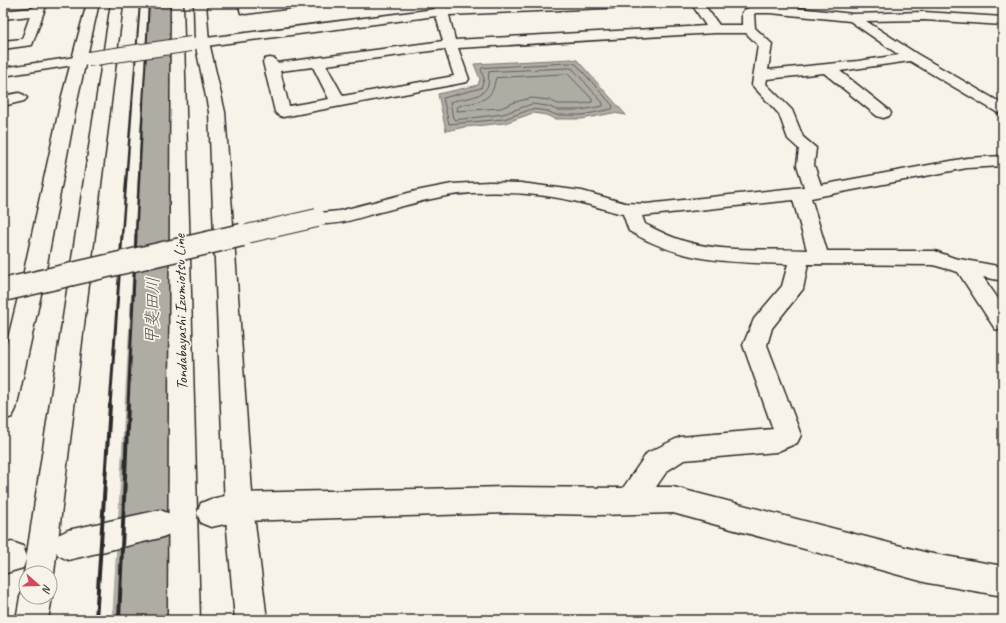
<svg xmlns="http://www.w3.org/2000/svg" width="1006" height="623" font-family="Caveat,'Klee One',sans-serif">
<rect width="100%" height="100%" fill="#f7f3e8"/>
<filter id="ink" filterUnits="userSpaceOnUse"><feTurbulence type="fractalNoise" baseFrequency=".025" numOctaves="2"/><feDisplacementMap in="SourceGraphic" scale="8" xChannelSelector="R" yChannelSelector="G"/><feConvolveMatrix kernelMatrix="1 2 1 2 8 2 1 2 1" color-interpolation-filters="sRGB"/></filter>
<g filter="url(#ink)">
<path fill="#afaca4" stroke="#7a7874" d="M 571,59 L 577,60 L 626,115 L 613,113 L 582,119 L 555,119 L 546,115 L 533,113 L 505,123 L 465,127 L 446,131 L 438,94 L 478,85 L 480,79 L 474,64 Z"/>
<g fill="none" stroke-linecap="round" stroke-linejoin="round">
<g stroke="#605f5b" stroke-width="1">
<path d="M 570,63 L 576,64 L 613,106 L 612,109 L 582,115 L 556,115 L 547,111 L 532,109 L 504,119 L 449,124 L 443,98 L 481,88 L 484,79 L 481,70 L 482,68 Z"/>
<path d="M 570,68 L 573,69 L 603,103 L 603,106 L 581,110 L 557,110 L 547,106 L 532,104 L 503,114 L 455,120 L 453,118 L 450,102 C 462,98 483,99 488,85 C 489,81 488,76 489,72 Z"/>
<path d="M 568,74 L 592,99 L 592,102 L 581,104 L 558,104 L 549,100 L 531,98 L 515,102 L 501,108 L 457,111 L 458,106 C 469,103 484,103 491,93 C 494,89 494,83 496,78 Z"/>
</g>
<path fill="#afaca4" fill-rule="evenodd" d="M 148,3 L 172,3 L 176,620 L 112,620 Z"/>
<defs>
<g id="minor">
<path d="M 35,3 L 47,3 L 32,45 L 3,49 L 3,41 L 22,39 L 30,16 L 3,19 L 3,11 L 33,8 Z"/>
<path d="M 238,3 L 250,3 L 250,6 L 271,3 L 305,3 L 303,6 L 299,7 L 245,14 L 241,13 Z"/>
<path d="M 433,3 L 445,3 L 446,8 L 553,3 L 634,3 L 632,6 L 628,7 L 449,15 L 455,40 L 706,26 L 691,3 L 703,3 L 719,25 L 742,25 L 742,13 L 744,10 L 753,6 L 770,5 L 853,14 L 924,12 L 1003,17 L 1003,25 L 924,20 L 866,21 L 917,54 L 1003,104 L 1003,115 L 998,113 L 910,61 L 840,71 L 889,110 L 891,113 L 889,116 L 883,118 L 877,116 L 824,73 L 767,79 L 766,84 L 792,110 L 803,137 L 816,148 L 814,165 L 821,185 L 967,158 L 1003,156 L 1003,166 L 967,168 L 811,198 L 827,251 L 935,251 L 954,258 L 1003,267 L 1003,281 L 983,277 L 1003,306 L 1003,331 L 995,329 L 958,272 L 933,265 L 808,264 L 803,289 L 772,328 L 767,345 L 801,435 L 797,443 L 776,452 L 684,460 L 667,471 L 656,487 L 673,487 L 928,553 L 1003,566 L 1003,596 L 928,583 L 673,513 L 599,515 L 507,513 L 239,521 L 211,527 L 201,523 L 197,513 L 201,503 L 211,499 L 239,493 L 507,487 L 623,488 L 647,453 L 680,437 L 773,429 L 743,345 L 754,319 L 782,286 L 788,264 C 727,262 684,263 629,231 L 623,214 C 609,211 596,206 582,203 C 543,193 493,190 452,195 C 426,199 401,207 376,213 C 355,219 332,228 310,222 L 308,218 L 310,214 L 339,211 L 416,191 L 452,184 L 489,182 L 521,183 L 582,191 L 625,203 L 646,204 L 804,187 L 797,165 L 799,149 L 788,139 L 779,114 L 752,85 L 758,45 L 746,33 L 715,33 L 458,48 L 469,79 L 467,82 L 283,117 L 278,115 L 275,112 L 263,62 L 265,59 L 270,58 L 275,59 L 277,63 L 443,41 L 436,16 L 191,48 L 186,47 L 184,44 L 186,41 L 191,40 L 435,9 ZM 756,13 L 770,13 L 850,21 L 899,55 L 858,61 L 768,70 L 772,44 L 755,28 L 754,14 ZM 445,49 L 454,76 L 343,96 L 326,65 ZM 313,67 L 329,99 L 289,106 L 280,71 ZM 793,200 L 807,250 C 767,248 723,253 684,241 C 670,237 657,230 645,224 L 642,216 Z"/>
<path d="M 88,55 L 93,56 L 95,59 L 93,62 L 3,76 L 3,68 Z"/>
<path d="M 19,93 L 24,95 L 27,98 L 24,101 L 3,106 L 3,96 Z"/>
<path d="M 160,510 L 170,514 L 174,524 L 170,534 L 160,538 L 68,560 L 58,555 L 53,545 L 58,535 L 68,530 Z"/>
<path d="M 12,542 L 23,546 L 27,557 L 23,568 L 3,574 L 3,544 Z"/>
</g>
<g id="major">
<path d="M 87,3 L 99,3 L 78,96 L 43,285 L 16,409 L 12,417 L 3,420 L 3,359 L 21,285 L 62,96 Z"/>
<path d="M 111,3 L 123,3 L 54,573 L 50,583 L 50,573 L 26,573 L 26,578 L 24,573 Z"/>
<path d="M 171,3 L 183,3 L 200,620 L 168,620 Z"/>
<path d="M 194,3 L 206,3 L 209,42 L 225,112 L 253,507 L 267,620 L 235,620 L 225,507 L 209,112 L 195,42 Z"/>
<path d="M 25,586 L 26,597 L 50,597 L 50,593 L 52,597 L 48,620 L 16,620 L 20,597 Z"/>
</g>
</defs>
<use href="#minor" stroke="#2b2b2b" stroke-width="3"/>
<use href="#major" stroke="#2b2b2b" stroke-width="3"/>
<use href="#minor" fill="#f7f3e8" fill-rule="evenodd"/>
<use href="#major" fill="#f7f3e8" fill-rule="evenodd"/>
<g stroke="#2b2b2b" stroke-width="2">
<path d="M 132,104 L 140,3"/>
<path d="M 143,104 L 149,3"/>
</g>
<g stroke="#2b2b2b" stroke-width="2.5">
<path d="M 122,236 L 132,103"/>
<path d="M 136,236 L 143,103"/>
</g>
<g stroke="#2b2b2b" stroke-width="3">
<path d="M 110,406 L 122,235"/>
<path d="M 128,406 L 136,235"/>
</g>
<g stroke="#2b2b2b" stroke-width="4">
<path d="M 96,620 L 110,405"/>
<path d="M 119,620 L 128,405"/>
</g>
<defs>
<path id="minor-bridge-far2" d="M 88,59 L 191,44"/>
<path id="minor-bridge-far1" d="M 238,236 L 317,218"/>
<path id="minor-bridge" d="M 3,290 L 242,235"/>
</defs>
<use href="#minor-bridge-far2" stroke="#2b2b2b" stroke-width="16" stroke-linecap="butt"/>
<use href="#minor-bridge-far1" stroke="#2b2b2b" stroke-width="20" stroke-linecap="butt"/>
<use href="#minor-bridge" stroke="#2b2b2b" stroke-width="25" stroke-linecap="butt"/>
<use href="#minor-bridge-far2" stroke="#f7f3e8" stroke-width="14"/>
<use href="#minor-bridge-far1" stroke="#f7f3e8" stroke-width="18"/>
<use href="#minor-bridge" stroke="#f7f3e8" stroke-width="22"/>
</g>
</g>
<g text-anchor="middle" stroke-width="3.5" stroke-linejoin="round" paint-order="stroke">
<g font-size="16" fill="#2b2b2b" stroke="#f7f3e8">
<text transform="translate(180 312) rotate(-91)" y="6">Tondabayashi Izumiotsu Line</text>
</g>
<g font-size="17" font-style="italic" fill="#53524f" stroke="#f7f3e8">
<text transform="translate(152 311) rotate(-89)" y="6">甲斐田川</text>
</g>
</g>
<rect width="1006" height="623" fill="none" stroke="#f7f3e8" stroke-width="16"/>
<rect x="8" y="8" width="990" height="607" fill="none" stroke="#2b2b2b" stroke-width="1.5" filter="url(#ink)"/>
<g transform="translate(38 585) rotate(110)"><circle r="19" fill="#f7f3e8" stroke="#a5a39c"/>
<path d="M0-3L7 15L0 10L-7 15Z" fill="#d1495b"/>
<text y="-6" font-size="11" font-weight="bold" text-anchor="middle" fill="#2b2b2b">N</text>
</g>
</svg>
